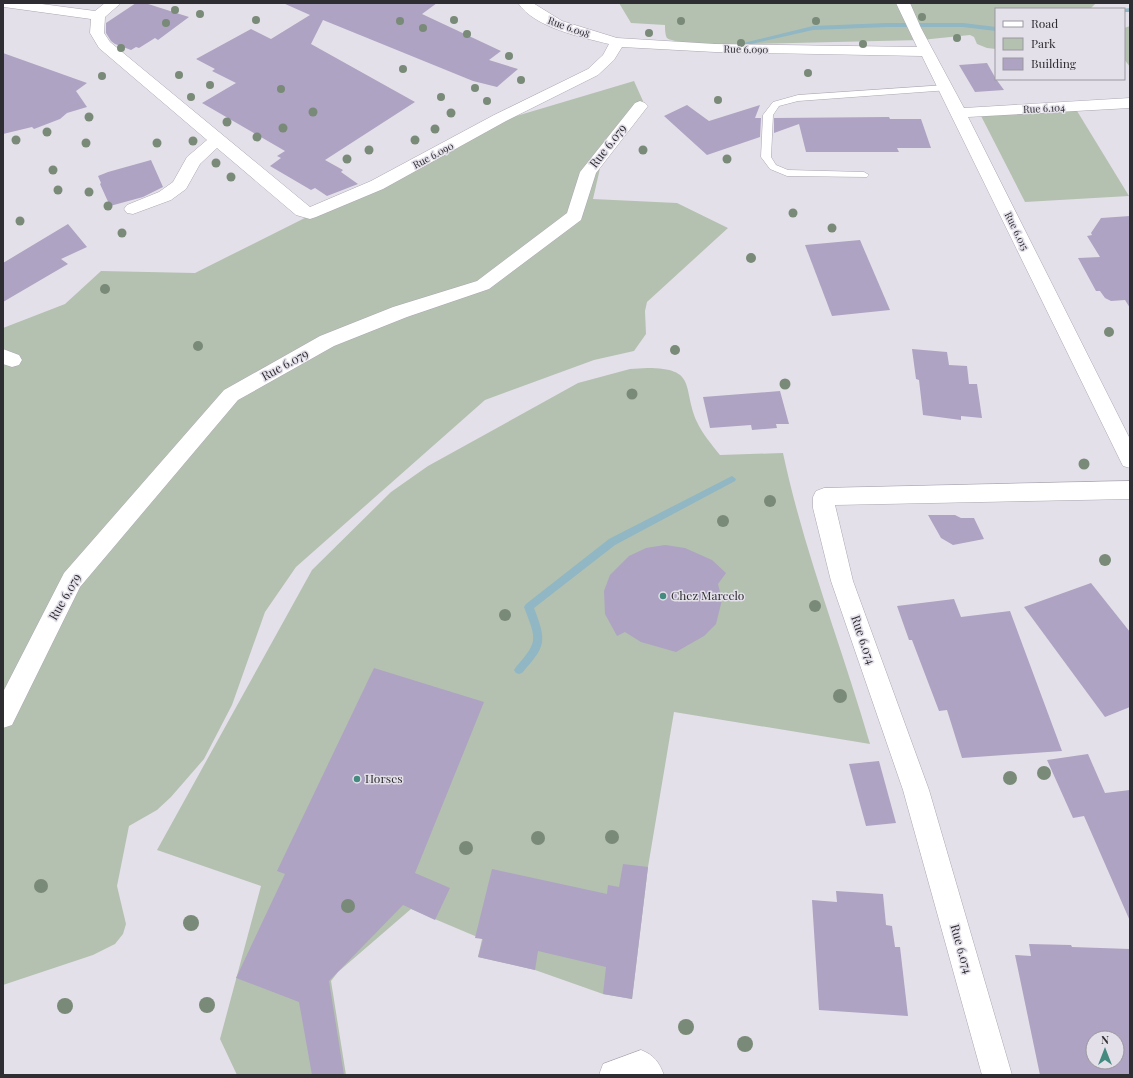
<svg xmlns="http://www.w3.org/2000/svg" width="1133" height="1078" font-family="'Playfair Display',serif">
<rect width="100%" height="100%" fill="#e4e0ea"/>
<g fill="#b4c1b0">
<path d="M 619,3 L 1096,3 L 1090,9 L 996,9 L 996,49 L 987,48 L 977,44 L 974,37 L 970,35 L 921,40 L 709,45 C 702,44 671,42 667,38 C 665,35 665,28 665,25 L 631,23 Z"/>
<path d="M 1130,26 L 1130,67 L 1124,59 L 1124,28 Z"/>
<path d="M 634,81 L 643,101 L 604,151 L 593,199 L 677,203 L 728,228 L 647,302 L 645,311 L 646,334 L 634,351 L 594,360 L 485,400 L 296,567 L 265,612 L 232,705 L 204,759 L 171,797 L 157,810 L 129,826 L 117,886 L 126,924 L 123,934 L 115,944 L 93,955 L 3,985 L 3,328 L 65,304 L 101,271 L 195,273 L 496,122 Z"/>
<path d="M 1074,106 L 1129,196 L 1025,202 L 979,112 Z"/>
<path d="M 647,368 C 698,368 682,388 697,422 C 702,433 712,445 720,455 L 783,453 C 804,552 842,647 870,744 L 674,712 L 648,867 L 632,999 L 603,994 L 535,970 L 478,957 L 482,939 L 411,909 L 338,972 L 331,981 L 346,1075 L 237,1075 L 220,1039 L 261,886 L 157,850 L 312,570 L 391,492 L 428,466 L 578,383 L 630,369 Z"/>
</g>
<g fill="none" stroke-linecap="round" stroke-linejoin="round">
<g fill="#90b7c3" fill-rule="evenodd">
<path d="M 1130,8 L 1130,12 L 1124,12 L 1124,9 L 1122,9 Z"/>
<path d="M 887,23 L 963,23 L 996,27 L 996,31 L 963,27 L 887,27 L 813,30 L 742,46 L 739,44 L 813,26 Z"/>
<path d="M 732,476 L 736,479 L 735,481 L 615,545 L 534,608 C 547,642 546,646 522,673 L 519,674 L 516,673 L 514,670 L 516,667 C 539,641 536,639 524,607 L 526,604 L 609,539 Z"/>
</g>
</g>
<g fill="#aea3c2" fill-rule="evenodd">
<path d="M 136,3 L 145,3 L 189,17 L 158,40 L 155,38 L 139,48 L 136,47 L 131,50 L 115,44 L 111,41 L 106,33 L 106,23 Z"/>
<path d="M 283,3 L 437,3 L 422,14 L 501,51 L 489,60 L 518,69 L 497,87 L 473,81 L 323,20 L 311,44 L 415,102 L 325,160 L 343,170 L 341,172 L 358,184 L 327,196 L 315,188 L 311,190 L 270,166 L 281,158 L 277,156 L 285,151 L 202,103 L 236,83 L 212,71 L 215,69 L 196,59 L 251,29 L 271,39 L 310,15 Z"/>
<path d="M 3,53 L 87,83 L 76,91 L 87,107 L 67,113 L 60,119 L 34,129 L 32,127 L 3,134 Z"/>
<path d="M 987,63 L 996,79 L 1004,90 L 975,92 L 959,65 Z"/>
<path d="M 687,105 L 709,121 L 760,105 L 755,118 L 761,118 L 760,137 L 707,155 L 664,116 Z"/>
<path d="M 889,117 L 890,119 L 921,119 L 931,148 L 897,148 L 899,152 L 806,152 L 799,124 L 774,133 L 774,118 Z"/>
<path d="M 151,160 L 163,187 L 143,197 L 110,206 L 100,184 L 101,183 L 98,176 L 108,172 Z"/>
<path d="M 1130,216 L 1130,308 L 1125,300 L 1111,301 L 1105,298 L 1100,291 L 1096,291 L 1078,258 L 1100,257 L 1087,236 L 1092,235 L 1091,233 L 1101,218 Z"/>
<path d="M 68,224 L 87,247 L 61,259 L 68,264 L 3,302 L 3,263 Z"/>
<path d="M 860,240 L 890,310 L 832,316 L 805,245 Z"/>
<path d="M 912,349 L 947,352 L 949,365 L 967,366 L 969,384 L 977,384 L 982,418 L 961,416 L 961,420 L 923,415 L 919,380 L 916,379 Z"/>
<path d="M 780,391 L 789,424 L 776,424 L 777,428 L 752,430 L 751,425 L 710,428 L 703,397 Z"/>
<path d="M 928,515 L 955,515 L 961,518 L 974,518 L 984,539 L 953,545 L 941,538 Z"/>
<path d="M 665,545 L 685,548 L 712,560 L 726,573 L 718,584 L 722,600 L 716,624 L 704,636 L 676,652 L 641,642 L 625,632 L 617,636 L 605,614 L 604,591 L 610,575 L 629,556 L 646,548 Z"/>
<path d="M 1091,583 L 1130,632 L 1130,707 L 1105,717 L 1024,607 Z"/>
<path d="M 954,599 L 961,617 L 1010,611 L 1062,751 L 962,758 L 947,710 L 939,711 L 912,640 L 909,640 L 897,606 Z"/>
<path d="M 374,668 L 484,702 L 415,873 L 450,888 L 435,920 L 403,905 L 329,981 L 344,1075 L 312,1075 L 299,1002 L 236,978 L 285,874 L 277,871 Z"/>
<path d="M 1088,754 L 1105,793 L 1130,790 L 1130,921 L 1084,816 L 1073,818 L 1047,760 Z"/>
<path d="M 879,761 L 896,823 L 866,826 L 849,764 Z"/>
<path d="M 623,864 L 648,867 L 632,999 L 603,994 L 606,967 L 538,951 L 535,970 L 478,957 L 483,939 L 475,938 L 492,869 L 607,894 L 608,885 L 619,887 Z"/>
<path d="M 836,891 L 883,894 L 886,925 L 892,926 L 895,947 L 900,947 L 908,1016 L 819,1010 L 812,900 L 837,902 Z"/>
<path d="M 1029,944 L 1071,945 L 1072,947 L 1130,949 L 1130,1075 L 1040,1075 L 1015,955 L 1031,956 ZM 1093,1038 L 1117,1038 L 1117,1062 L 1093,1062 Z"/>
</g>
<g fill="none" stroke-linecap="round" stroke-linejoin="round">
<defs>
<path id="service" d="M 946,85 L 949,86 L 949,90 L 798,101 L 779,106 L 773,115 L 771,157 L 776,165 L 788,170 L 864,172 L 869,175 L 867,177 L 787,176 L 770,169 L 761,157 L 763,115 L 773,102 L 798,95 Z"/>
<g id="minor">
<path d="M 3,3 L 34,3 L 95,11 L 105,3 L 121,3 L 105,17 L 104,33 L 110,42 L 310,207 L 371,181 L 494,115 L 588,69 L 603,55 L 609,44 C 581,37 535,28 518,3 L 533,3 L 562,21 L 617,38 L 715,44 L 917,47 L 896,3 L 910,3 L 921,28 L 964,108 L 1130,98 L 1130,108 L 968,117 L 1130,439 L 1130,468 L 1123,466 L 1120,460 L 922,56 L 715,52 L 622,47 L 614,60 L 598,75 L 506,121 L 383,189 L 316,217 L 310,219 L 296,215 L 217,148 L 200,164 L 186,189 L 171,200 L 133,214 L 127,213 L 124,209 L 127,205 L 159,192 L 173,182 L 187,157 L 207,140 L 99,48 L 90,33 L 91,19 L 4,7 Z"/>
<path d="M 640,101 L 645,103 L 648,106 L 596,173 L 581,220 L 489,289 L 407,317 L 334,346 L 238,400 L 80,587 L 12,725 L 3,728 L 3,692 L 64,573 L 224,390 L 320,336 L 393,307 L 477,281 L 567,213 L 580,172 L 635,103 Z"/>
<path d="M 3,349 L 19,355 L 22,360 L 19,365 L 12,367 L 3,364 Z"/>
<path d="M 1130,481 L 1130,499 L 835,505 L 853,581 L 929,790 L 1012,1075 L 982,1075 L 903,790 L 831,581 L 813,508 L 813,497 L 816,491 L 824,488 Z"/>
<path d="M 641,1050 C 654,1055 659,1062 664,1075 L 599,1075 L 603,1064 Z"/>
</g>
</defs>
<use href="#service" stroke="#aba7b1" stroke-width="1"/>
<use href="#minor" stroke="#aba7b1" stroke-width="1"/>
<use href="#service" fill="#fff" fill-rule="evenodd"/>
<use href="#minor" fill="#fff" fill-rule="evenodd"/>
</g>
<g fill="#7a8a78">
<circle cx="175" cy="10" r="4"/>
<circle cx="200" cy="14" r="4"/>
<circle cx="922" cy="17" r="4"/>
<circle cx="256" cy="20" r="4"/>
<circle cx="454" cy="20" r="4"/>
<circle cx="400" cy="21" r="4"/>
<circle cx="681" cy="21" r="4"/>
<circle cx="816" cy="21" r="4"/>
<circle cx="166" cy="23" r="4"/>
<circle cx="423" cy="28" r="4"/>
<circle cx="649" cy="33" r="4"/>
<circle cx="467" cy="34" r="4"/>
<circle cx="957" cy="38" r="4"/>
<circle cx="741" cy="43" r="4"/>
<circle cx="863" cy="44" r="4"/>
<circle cx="121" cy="48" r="4"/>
<circle cx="509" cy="56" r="4"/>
<circle cx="403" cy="69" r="4"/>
<circle cx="808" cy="73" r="4"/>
<circle cx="179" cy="75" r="4"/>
<circle cx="102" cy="76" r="4"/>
<circle cx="521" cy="80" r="4"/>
<circle cx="210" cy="85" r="4"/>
<circle cx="475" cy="88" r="4"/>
<circle cx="281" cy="89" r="4"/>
<circle cx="191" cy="97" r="4"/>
<circle cx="441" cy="97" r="4"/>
<circle cx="718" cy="100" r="4"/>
<circle cx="487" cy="101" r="4"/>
<circle cx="313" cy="112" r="4.5"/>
<circle cx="451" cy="113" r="4.5"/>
<circle cx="89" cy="117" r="4.5"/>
<circle cx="227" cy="122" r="4.5"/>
<circle cx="283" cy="128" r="4.5"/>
<circle cx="435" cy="129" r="4.5"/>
<circle cx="47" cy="132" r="4.5"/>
<circle cx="257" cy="137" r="4.5"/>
<circle cx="16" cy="140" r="4.5"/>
<circle cx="415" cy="140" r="4.5"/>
<circle cx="193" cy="141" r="4.5"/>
<circle cx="86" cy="143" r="4.5"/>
<circle cx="157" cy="143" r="4.5"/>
<circle cx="369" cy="150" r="4.5"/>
<circle cx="643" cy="150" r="4.5"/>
<circle cx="347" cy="159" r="4.5"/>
<circle cx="727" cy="159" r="4.5"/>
<circle cx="216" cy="163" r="4.5"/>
<circle cx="53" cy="170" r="4.5"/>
<circle cx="231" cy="177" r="4.5"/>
<circle cx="58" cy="190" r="4.5"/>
<circle cx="89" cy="192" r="4.5"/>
<circle cx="108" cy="206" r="4.5"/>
<circle cx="793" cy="213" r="4.5"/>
<circle cx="20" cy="221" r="4.5"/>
<circle cx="832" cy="228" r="4.5"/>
<circle cx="122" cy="233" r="4.5"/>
<circle cx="751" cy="258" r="5"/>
<circle cx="105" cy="289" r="5"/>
<circle cx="1109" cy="332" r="5"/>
<circle cx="198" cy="346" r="5"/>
<circle cx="675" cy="350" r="5"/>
<circle cx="785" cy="384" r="5.5"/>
<circle cx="632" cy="394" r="5.5"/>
<circle cx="1084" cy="464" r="5.5"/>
<circle cx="770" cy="501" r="6"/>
<circle cx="723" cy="521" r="6"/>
<circle cx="1105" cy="560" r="6"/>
<circle cx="815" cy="606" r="6"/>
<circle cx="505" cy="615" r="6"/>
<circle cx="840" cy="696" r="7"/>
<circle cx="1044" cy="773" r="7"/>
<circle cx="1010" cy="778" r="7"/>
<circle cx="612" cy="837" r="7"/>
<circle cx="538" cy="838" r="7"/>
<circle cx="466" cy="848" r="7"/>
<circle cx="41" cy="886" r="7"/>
<circle cx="348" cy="906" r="7"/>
<circle cx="191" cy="923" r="8"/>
<circle cx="207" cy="1005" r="8"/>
<circle cx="65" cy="1006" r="8"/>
<circle cx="686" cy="1027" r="8"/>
<circle cx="745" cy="1044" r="8"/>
</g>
<g fill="#448a81" stroke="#e4e0ea" stroke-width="1.5">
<circle cx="663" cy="596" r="4"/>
<circle cx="357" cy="779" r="4"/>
</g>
<g text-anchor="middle" stroke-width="3" stroke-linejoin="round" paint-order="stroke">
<g font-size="10" fill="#2e2d31" stroke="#e4e0ea">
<text transform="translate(569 27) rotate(20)" y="4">Rue 6.098</text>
<text transform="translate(746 49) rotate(1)" y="4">Rue 6.090</text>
<text transform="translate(1044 108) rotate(-3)" y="4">Rue 6.104</text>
<text transform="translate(433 155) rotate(-28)" y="4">Rue 6.090</text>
<text transform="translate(1017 231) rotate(64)" y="4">Rue 6.015</text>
</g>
<g font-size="12" fill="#2e2d31" stroke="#e4e0ea">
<text transform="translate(608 146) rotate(-52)" y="4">Rue 6.079</text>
<text transform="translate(285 365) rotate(-29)" y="4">Rue 6.079</text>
<text transform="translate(65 597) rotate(-60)" y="4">Rue 6.079</text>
<text transform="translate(863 640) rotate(71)" y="4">Rue 6.074</text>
<text transform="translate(961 949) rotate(74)" y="4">Rue 6.074</text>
</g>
<g font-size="12" fill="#2e2d31" stroke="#e4e0ea" text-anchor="start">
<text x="671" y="600">Chez Marcelo</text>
<text x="365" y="783">Horses</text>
</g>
</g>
<rect width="1133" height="1078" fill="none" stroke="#2e2d31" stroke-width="8"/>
<rect x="995" y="8" width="130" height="72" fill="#e4e0ea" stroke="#9b98a0"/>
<rect x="1003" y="21" width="20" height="6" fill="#ffffff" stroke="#9b98a0"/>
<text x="1031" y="28" font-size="12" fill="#2e2d31">Road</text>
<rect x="1003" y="38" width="20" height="12" fill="#b4c1b0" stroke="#9b98a0"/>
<text x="1031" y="48" font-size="12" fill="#2e2d31">Park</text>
<rect x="1003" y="58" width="20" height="12" fill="#aea3c2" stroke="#9b98a0"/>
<text x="1031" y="68" font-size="12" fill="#2e2d31">Building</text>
<g transform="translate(1105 1050)"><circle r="19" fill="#e4e0ea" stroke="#9b98a0"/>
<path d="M0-3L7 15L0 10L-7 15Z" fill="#448a81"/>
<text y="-6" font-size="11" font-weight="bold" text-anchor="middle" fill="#2e2d31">N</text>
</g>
</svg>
